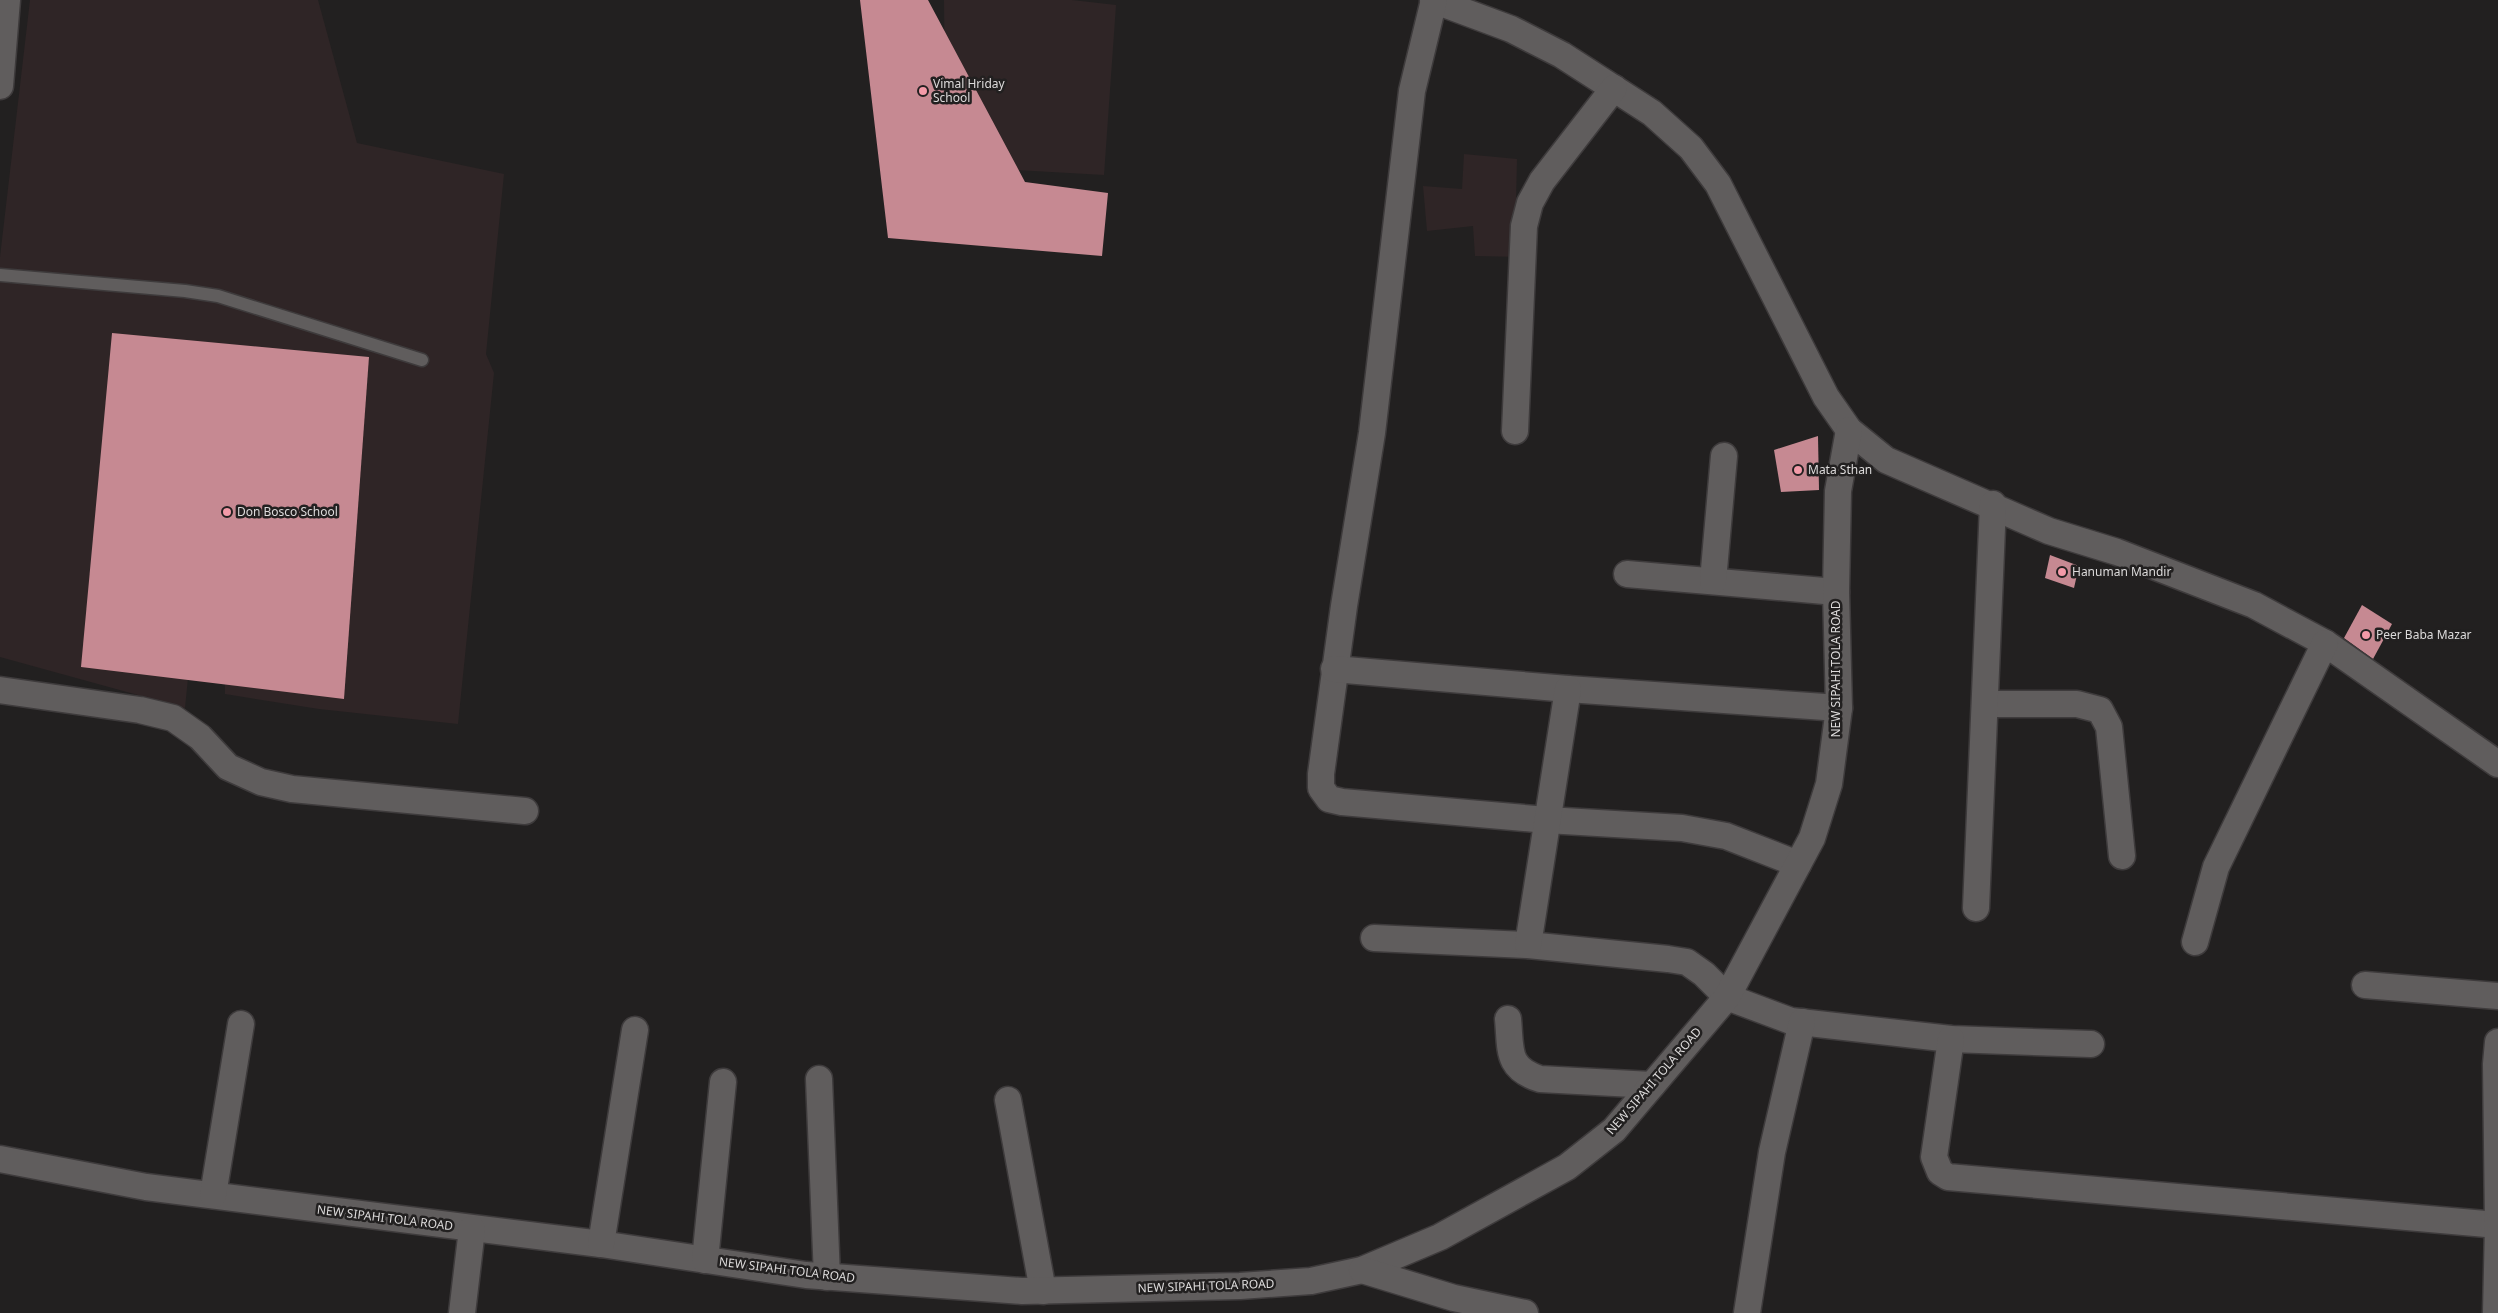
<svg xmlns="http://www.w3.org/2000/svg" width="2498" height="1313" font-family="'Noto Sans',sans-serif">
<rect width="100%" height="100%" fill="#222020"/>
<g fill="#2f2526">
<path d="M 30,0 L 318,0 L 357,143 L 504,174 L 486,354 L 494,373 L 458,724 L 319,709 L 225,694 L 225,676 L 189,668 L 185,708 L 0,657 L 0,257 Z"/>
<path d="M 944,0 L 1072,0 L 1116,5 L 1104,175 L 946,166 Z"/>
<path d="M 1464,154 L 1517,159 L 1516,202 L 1522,257 L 1475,256 L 1473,226 L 1427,231 L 1423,186 L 1462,189 Z"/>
</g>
<g fill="#c68992">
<path d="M 860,0 L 928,0 L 1025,182 L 1108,193 L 1102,256 L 888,238 Z"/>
<path d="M 112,333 L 369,357 L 344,699 L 81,667 Z"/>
<path d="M 1818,436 L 1819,490 L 1781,492 L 1774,450 Z"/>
<path d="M 2050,555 L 2079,566 L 2074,588 L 2045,578 Z"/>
<path d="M 2362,605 L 2392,624 L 2373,659 L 2344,638 Z"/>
</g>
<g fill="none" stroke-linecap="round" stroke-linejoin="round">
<defs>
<path id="service" d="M 0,275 L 185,291 L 218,296 L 422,360"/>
<g id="minor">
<path d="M 1433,0 L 1511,29 L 1562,55 L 1652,113 L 1691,148 L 1718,184 L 1826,397 L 1849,430 L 1886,460 L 2049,531 L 2117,552 L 2254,605 L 2325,643 L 2498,764"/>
<path d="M 1434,0 L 1412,91 L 1372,433 L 1344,606 L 1321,774 L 1321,788 L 1329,799 L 1342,802 L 1547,820 L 1682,828 L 1726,836 L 1798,864"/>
<path d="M 0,86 L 7,0"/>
<path d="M 1515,431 L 1524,226 L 1530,203 L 1542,181 L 1614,88"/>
<path d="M 1627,574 L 1836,592"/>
<path d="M 1713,581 L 1724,456"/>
<path d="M 1334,669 L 1568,689 L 1839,708"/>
<path d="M 0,690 L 140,710 L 173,718 L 200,737 L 228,767 L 261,782 L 292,789 L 525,811"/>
<path d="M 1986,704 L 2077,704 L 2100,710 L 2109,727 L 2122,856"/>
<path d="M 1976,908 L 1993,504"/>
<path d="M 1374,938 L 1528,945 L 1668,959 L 1687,962 L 1704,974 L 1727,997 L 1791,1021 L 1951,1039 L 2091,1044"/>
<path d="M 2195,942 L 2216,867 L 2325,643"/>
<path d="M 1528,945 L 1568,689"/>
<path d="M 2365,985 L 2498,996"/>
<path d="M 1508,1019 C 1511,1050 1506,1068 1540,1079 L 1652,1085"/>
<path d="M 1951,1039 L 1934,1157 L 1940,1172 L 1948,1177 L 2498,1225"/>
<path d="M 819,1079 L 827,1277"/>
<path d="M 1008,1100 L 1043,1291"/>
<path d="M 0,1159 L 146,1187 L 601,1244 L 806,1275 L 1022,1291 L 1240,1286 L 1311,1281 L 1362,1270 L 1440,1237 L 1567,1167 L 1614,1130 L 1727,997 L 1812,838 L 1829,784 L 1839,708 L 1836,592 L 1838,491 L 1849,430"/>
<path d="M 213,1195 L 241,1024"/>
<path d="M 601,1244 L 635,1030"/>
<path d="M 705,1260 L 723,1082"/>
<path d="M 1362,1270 L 1454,1298 L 1525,1313"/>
<path d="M 462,1313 L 472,1229"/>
<path d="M 1747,1313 L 1772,1152 L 1802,1022"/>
<path d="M 2496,1313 L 2498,1225 L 2496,1064 L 2498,1042"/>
</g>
</defs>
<use href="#service" stroke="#3e3b3c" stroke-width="15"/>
<use href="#minor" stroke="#3e3b3c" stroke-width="29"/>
<use href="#service" stroke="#605d5d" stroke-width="12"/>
<use href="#minor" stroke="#605d5d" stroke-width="26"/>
</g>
<g fill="#f39aa8" stroke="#222020" stroke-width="2">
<circle cx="923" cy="91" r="5"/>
<circle cx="1798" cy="470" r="5"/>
<circle cx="227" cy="512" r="5"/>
<circle cx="2062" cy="572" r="5"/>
<circle cx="2366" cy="635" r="5"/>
</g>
<g text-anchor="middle" stroke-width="5" stroke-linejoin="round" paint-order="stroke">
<g font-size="12" fill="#dddbdb" stroke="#222020" text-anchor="start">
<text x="933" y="88">Vimal Hriday<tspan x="933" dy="14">School</tspan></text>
<text x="1808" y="474">Mata Sthan</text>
<text x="237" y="516">Don Bosco School</text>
<text x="2072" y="576">Hanuman Mandir</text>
<text x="2376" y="639">Peer Baba Mazar</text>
</g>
<g font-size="12" fill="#dddbdb" stroke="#222020">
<text transform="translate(1836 669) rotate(-90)" y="4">NEW SIPAHI TOLA ROAD</text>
<text transform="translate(1654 1081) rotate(-49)" y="4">NEW SIPAHI TOLA ROAD</text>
<text transform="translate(385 1218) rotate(7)" y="4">NEW SIPAHI TOLA ROAD</text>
<text transform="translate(787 1270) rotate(7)" y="4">NEW SIPAHI TOLA ROAD</text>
<text transform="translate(1206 1286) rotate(-2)" y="4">NEW SIPAHI TOLA ROAD</text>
</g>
</g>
</svg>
